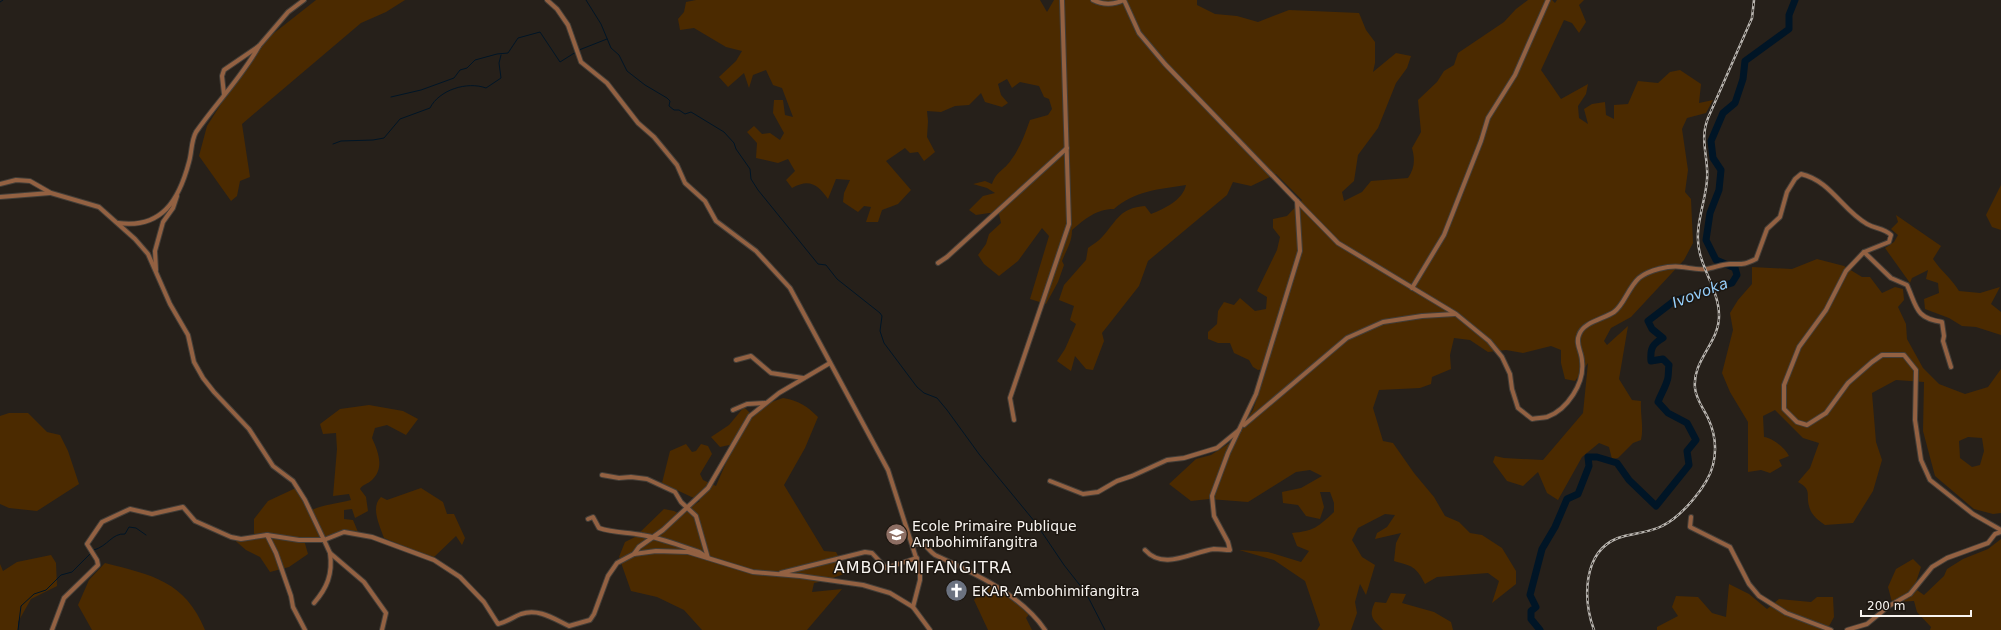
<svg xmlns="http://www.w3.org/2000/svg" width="2001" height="630" font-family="'DejaVu Sans',sans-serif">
<rect width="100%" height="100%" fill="#26201a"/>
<g fill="#4b2a00" fill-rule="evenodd">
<path d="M 316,0 L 405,0 L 386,12 L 361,23 L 242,124 L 250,177 L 240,181 L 237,196 L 231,201 L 199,156 L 207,126 L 242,71 L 269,37 Z"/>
<path d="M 696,0 L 1040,0 L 1047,12 L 1054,0 L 1197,0 L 1197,5 L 1215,14 L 1237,16 L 1258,22 L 1289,10 L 1359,13 L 1366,30 L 1375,42 L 1375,63 L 1373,72 L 1396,53 L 1411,56 L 1407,68 L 1396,83 L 1378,128 L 1358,155 L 1354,181 L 1342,192 L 1344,201 L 1362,192 L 1371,181 L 1408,178 C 1415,168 1415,159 1412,148 L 1421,132 L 1418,100 L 1437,82 L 1444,71 L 1454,65 L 1458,53 L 1504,22 L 1516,9 L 1528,0 L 1552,0 L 1555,3 L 1557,0 L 1584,0 L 1579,5 L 1586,22 L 1579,33 L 1572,23 L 1564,20 L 1541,70 L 1561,99 L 1588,84 L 1586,94 L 1578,106 L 1579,118 L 1588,124 L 1584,109 L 1592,104 L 1605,102 L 1606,115 L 1614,119 L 1614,105 L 1628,104 L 1638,81 L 1658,83 L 1670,72 L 1680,70 L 1701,84 L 1699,103 L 1713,100 L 1706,113 L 1687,118 L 1682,129 L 1688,170 L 1685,192 L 1691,199 L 1693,243 L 1684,260 L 1631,317 L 1611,328 L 1604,341 L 1607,345 L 1628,326 L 1619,379 L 1632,400 L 1641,401 C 1640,414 1644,427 1641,440 L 1633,443 L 1618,458 L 1612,459 L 1609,447 L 1599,443 L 1582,457 L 1558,500 L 1547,493 L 1538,472 L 1523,486 L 1507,481 L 1493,462 L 1495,456 L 1504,458 L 1543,460 L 1583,413 L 1588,363 L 1575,381 L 1565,379 L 1561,363 L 1561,350 L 1551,346 L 1523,353 L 1506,350 L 1488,352 L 1470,340 L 1454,338 L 1450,355 L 1451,369 L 1432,377 L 1431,384 L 1420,388 L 1379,390 L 1373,408 L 1383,441 L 1393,443 L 1414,473 L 1434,497 L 1445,516 L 1459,522 L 1470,533 L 1482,535 L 1502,548 L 1516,571 L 1516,584 L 1492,603 L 1499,581 L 1488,573 L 1437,577 L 1425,584 C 1416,566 1412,566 1394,561 L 1396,543 L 1401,533 L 1375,539 L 1377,533 L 1387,527 L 1395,515 L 1385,514 L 1358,528 L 1352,540 L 1362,557 L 1375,565 L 1366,595 L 1360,584 L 1355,602 L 1357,613 L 1351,630 L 1317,630 L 1320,625 L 1305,581 L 1274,560 L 1239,550 L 1268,552 L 1301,562 L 1309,551 L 1297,546 L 1292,533 C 1314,531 1318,527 1334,512 L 1334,503 L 1330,492 L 1320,492 L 1324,507 L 1320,519 L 1306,516 L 1298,505 L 1283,503 L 1282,492 L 1301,488 L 1322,476 L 1310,470 L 1296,472 L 1248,502 L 1209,499 L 1191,501 L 1169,484 L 1196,459 L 1211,455 L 1231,442 L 1253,410 L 1267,368 L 1258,370 L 1253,367 L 1249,360 L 1234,353 L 1230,343 L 1218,343 L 1208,339 L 1208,332 L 1217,324 L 1218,311 L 1224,302 L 1234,305 L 1240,298 L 1255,311 L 1266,309 L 1267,297 L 1257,291 L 1277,250 L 1280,237 L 1273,228 L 1273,219 L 1287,216 L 1302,200 L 1276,174 L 1251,186 L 1233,182 L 1227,195 L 1148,261 L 1139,286 L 1102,333 L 1104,341 L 1093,370 L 1086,369 L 1075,356 L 1071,371 L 1057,361 L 1065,349 L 1076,324 L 1070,320 L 1074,306 L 1059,300 L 1064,285 L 1086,260 L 1088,248 C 1093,244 1099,241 1103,236 C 1118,219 1120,208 1145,206 L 1151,214 C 1164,209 1183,200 1186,185 C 1160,189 1134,191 1114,209 C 1096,209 1085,219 1072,230 C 1072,243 1066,250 1062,261 L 1064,265 L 1058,282 L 1046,304 L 1030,299 L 1049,236 L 1042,228 L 1018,261 L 999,276 L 984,264 L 978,255 L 986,244 L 989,234 L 1001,223 L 999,214 L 989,213 L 976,215 L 969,210 L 983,196 L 995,193 L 987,188 L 973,184 L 985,181 L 992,184 C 997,170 1004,171 1011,160 C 1020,148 1025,134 1030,120 L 1048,115 L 1052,109 L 1049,99 L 1044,97 L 1039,86 L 1020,82 L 1012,88 L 1007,79 L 998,84 L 1001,95 L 1008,103 L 1002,107 L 985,102 L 981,93 L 969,105 L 955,106 L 941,112 L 927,111 L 928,121 L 927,137 L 935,152 L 924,161 L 918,152 L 910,153 L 905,148 L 886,161 L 911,190 L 898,204 L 882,210 L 878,222 L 866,222 L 871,207 L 864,206 L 858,212 L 843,202 L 844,193 L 850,180 L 836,179 L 828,199 C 818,185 810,178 792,188 L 786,180 L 795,171 L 788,159 L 778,163 L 756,158 L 757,143 L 747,132 L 754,126 L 762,134 L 770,133 L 780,140 L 784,133 L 773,113 L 774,100 L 783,100 L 785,115 L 793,117 L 782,88 L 773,85 L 766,70 L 753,75 L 749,88 L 744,73 L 728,87 L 719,77 L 736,61 L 742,51 L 726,47 L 694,28 L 680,30 L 678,19 L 684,12 L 686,2 Z"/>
<path d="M 2001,185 L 2001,230 L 1992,227 L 1986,215 Z"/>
<path d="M 1896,215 L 1941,246 L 1933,259 C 1941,271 1952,279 1959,291 L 1980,293 L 2000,287 L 1991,304 L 2001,312 L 2001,335 L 1976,327 L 1962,326 L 1949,318 L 1925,309 L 1924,299 L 1939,293 L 1938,283 L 1926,279 L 1928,270 L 1912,278 L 1910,283 L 1885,248 L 1894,242 L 1898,235 L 1891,229 L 1898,222 Z"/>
<path d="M 1817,259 L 1844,266 L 1862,277 L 1870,277 L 1882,293 L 1895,287 L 1903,289 L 1904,300 L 1898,307 L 1906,324 L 1907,339 L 1923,368 L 1939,384 L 1965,394 L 1988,387 L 2001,369 L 2001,513 L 1993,514 L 1974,509 L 1935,476 L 1923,431 L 1924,382 L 1896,380 L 1872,393 L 1876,442 L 1882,460 L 1873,491 L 1853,523 L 1825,525 C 1818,520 1811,515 1809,506 C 1806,493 1812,490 1798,482 L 1810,468 L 1819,443 L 1803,438 L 1775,410 L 1763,416 L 1764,437 C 1773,438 1785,448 1789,456 L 1779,460 L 1782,466 L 1770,473 L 1761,470 L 1748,472 L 1748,422 L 1730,392 L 1722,373 L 1733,330 L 1730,313 L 1738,300 L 1752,284 L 1752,267 L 1792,269 ZM 1968,437 L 1982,438 L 1984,451 L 1980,465 L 1972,467 L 1960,458 L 1959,441 Z"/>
<path d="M 783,398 C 798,400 808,407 818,417 L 805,448 L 784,485 L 824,551 L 836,552 L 847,573 L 824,581 L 814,583 L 812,592 L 842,589 L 807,630 L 702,630 L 684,610 L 657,597 L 631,591 L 619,557 L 625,542 L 635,537 L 664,509 L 674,511 L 680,514 L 700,501 L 662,483 L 670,451 L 686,444 L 692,452 L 696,451 L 701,444 L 708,446 L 712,454 L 700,474 L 703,480 L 716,486 L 734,444 L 720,447 L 711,437 L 729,425 L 744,407 L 750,413 L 763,405 Z"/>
<path d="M 369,405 L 403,411 L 418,419 L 406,435 L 387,425 L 375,428 L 372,438 C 378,451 385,468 372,480 C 368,484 363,484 360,489 L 366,497 L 368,511 L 355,518 L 352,509 L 344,510 L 344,519 L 353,520 L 358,532 L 346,531 L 328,538 L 304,540 L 308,554 L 289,567 L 270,572 L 260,557 L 246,550 L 231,537 L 254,536 L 254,519 L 268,501 L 298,487 L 310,511 C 323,504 337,504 351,500 L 349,494 L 333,496 L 337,449 L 336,433 L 323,434 L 320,424 L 340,409 Z"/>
<path d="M 9,413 L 28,413 L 47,432 L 60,435 L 68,451 L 79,484 L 37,511 L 9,508 L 0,504 L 0,416 Z"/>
<path d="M 421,488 L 443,502 L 447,514 L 454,514 L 465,538 L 462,545 L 456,536 L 433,558 L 384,538 C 380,526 370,507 381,497 L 387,500 Z"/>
<path d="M 2001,539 L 2001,630 L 1930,630 L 1931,627 L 1917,612 L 1914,601 L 1892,602 L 1888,587 L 1896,569 L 1913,559 L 1921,567 L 1914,588 L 1924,595 L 1944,576 L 1947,569 L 1963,559 L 1988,549 Z"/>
<path d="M 51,555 L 56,563 L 57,586 L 31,599 L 18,622 L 18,630 L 0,630 L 0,564 L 3,571 L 17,562 Z"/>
<path d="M 105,563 C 152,575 185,581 205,630 L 92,630 L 78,605 L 89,580 Z"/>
<path d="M 989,583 L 1031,612 L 1026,618 L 1032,630 L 988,630 L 974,600 Z"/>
<path d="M 1729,584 L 1749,594 L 1767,609 L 1779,599 L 1811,602 L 1817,597 L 1833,597 L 1834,617 L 1827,630 L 1657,630 L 1657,627 L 1678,616 L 1672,607 L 1676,596 L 1698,597 L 1712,613 L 1726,617 Z"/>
<path d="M 1391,593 L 1406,594 L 1402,603 L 1434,612 L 1451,622 L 1453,630 L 1383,630 C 1373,619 1368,617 1375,602 L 1386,603 Z"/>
</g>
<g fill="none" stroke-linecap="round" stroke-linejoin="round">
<g stroke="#001526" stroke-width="1">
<path d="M 586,0 L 601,24 L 611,48 L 619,55 L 627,71 L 645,85 L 667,98 L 670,101 L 669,106 L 674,110 L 679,110 L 685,114 L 691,112 L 696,115 L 724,132 L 734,143 L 736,149 L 750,169 L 751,179 L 758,190 L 818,264 L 826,265 L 837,279 L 880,313 L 882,316 L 880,331 L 884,343 L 917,387 L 924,393 L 937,398 L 947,410 L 979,454 L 1035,522 L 1064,565 L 1086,593 L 1105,630"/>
<path d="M 0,2 L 3,0"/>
<path d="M 579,50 L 607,39"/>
<path d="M 391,97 L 421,90 L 454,78 L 460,70 L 467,68 L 475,60 L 497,54 L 508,53 L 518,38 L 540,32 L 560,62 L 576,52"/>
<path d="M 333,144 L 341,141 L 373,140 L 384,138 L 400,119 L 430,108 C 439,90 467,81 486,88 L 501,78 L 499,63 L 501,55"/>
<path d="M 94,550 C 108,546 112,533 125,534 L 129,527 L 136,528 L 146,535"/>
<path d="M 18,630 L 21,606 L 34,594 L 46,590 L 61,575 L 72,572 L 91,553"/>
</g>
<path stroke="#001526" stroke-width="7" d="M 1540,630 L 1531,619 L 1531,611 L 1536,607 L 1530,595 L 1542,549 L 1555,527 L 1567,499 L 1578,494 L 1589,466 L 1588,457 L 1597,457 L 1617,463 L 1629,480 L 1656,506 L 1689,465 L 1687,451 L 1696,440 L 1687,423 L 1668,413 L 1658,402 C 1661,394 1665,388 1667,381 C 1669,377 1668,370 1669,365 L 1663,359 L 1651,361 C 1650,349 1652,344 1663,338 L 1652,329 L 1648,321 L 1674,301 L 1732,283 L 1737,275 L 1735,268 L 1716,260 L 1706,240 L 1710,213 L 1719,190 L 1721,170 L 1713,158 L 1711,141 L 1723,113 L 1735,103 L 1743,79 L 1745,61 L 1789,29 L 1789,15 L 1795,0"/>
<defs>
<g id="minor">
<path d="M 1093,0 C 1103,5 1113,5 1124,0"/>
<path d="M 1124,0 L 1139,33 L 1165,64 L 1297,201 L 1300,251 L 1256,394 L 1228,453 L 1212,496 L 1214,516 L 1228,542 L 1230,550 C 1225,550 1219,549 1214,549 C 1191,552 1164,571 1145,550"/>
<path d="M 224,94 L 222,76 L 224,70 L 259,46 L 288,12 L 304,0"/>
<path d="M 0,184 L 16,180 L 30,181 L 51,193 L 99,207 L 135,239 L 148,254 L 170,304 L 188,335 L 194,362 L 203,378 L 214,392 L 249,429 L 273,466 L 293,481 L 305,500 L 324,540 L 344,532 L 372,537 L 434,560 L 460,577 L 484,602 L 498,624 C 507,622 513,617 521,614 C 539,608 554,619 569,626 L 590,620 L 594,614 L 608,576 L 617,563 L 634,554 L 656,551 L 688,552 L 753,572 L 800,576 L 863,585 L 890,593 L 913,607 L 920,580 L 920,570 L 888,470 L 790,288 L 756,251 L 716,221 L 705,201 L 685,183 L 677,165 L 654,137 L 638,123 L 607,83 L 581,62 L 568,25 L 557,9 L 547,0"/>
<path d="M 0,197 L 50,193"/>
<path d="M 1297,201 L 1338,243 L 1456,314 L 1489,341 L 1502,357 L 1510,374 L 1512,389 L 1518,408 L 1532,419 C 1536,418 1542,418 1547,417 C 1567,410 1585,383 1582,361 C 1582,352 1575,344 1579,335 C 1583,322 1604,319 1614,312 C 1624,305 1628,288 1639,278 C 1649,270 1669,265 1682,267 C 1690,268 1698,270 1706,269 C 1714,268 1722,264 1730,264 C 1743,264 1744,265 1756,259 L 1767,229 L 1780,217 L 1787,192 L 1795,179 L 1801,174 C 1831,181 1842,210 1867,224 C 1876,229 1884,228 1891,235 L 1889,242 L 1864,252 L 1846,271 L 1826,310 L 1799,347 L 1784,385 L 1784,409 L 1797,422 L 1807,425 L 1826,413 L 1848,383 L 1872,362 L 1882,355 L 1904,355 L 1916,370 L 1915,420 L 1921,460 L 1930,480 L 1973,514 L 2001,530"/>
<path d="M 118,223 C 162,229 179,200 189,162 C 192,152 191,141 196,132 C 216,103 242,77 259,46"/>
<path d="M 1864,252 L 1891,278 L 1907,285 C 1917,307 1915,318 1942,322 L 1944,336 L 1943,341 L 1951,367"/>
<path d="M 938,263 L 947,257 L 1067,148"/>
<path d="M 156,270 L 155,251 L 163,222 L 173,208 L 177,196"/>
<path d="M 1412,288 L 1444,235 L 1481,141 L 1488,118 L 1515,75 L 1548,0"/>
<path d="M 736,360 L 751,356 L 771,373 L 803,378"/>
<path d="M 733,410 L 747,404 L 765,403"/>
<path d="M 1014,420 L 1010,398 L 1069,224 L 1062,0"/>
<path d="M 1244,425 L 1347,338 L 1383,322 L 1422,316 L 1455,314"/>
<path d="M 602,475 L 619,478 L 631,477 L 647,479 L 675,492 L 681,502 L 696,516 L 708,558"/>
<path d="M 1050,481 L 1083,494 L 1098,492 L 1117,481 L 1132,476 L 1167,460 L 1184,458 L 1217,448 L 1239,430"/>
<path d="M 1691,517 L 1690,527 L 1730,547 L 1749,584 L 1759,596 L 1786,613 L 1831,630"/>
<path d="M 588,519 L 593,517 L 599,528 C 614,533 627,532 642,535 C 662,538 680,546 699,552 L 705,556"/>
<path d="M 267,535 L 276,553 L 291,596 L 293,607 L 305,630"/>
<path d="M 912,543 C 915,544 920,544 924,545 C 928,547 930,552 935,555 C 972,572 1022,595 1045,630"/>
<path d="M 634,554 L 639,547 L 663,530 L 708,488 L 750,416 L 779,393 L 830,363"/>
<path d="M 781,573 L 865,552 L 872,553 L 886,568 L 917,558"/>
<path d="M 314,603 C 327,588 333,574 330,553"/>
<path d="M 913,607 L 930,630"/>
<path d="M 52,630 L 64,598 L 98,565 L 97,560 L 87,544 L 102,522 L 130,509 L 152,514 L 183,507 L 195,521 L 231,537 L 241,539 L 267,535 L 299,540 L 324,540 L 330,553 L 364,582 L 386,613 L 382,630"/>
<path d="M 1847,630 L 1867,624 L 1889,606 L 1910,594 L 1932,567 L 1947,558 L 1988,543 L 1995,534 L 2001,532"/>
</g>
</defs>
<use href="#minor" stroke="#433e38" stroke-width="6"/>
<use href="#minor" stroke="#936142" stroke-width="4"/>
<defs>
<path id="rail" d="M 1594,630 C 1583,600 1582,552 1618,538 C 1632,533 1649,533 1662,526 C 1681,517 1708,486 1713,465 C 1717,449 1715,433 1708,418 C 1703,408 1696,399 1695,388 C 1692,360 1720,342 1719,315 C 1719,294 1705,274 1700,254 C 1693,229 1705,205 1707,180 C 1709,157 1699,141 1708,118 L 1752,18 L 1754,0"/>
</defs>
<use href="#rail" stroke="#b9b5b0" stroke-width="2.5"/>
<use href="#rail" stroke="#1d1711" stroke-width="1" stroke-dasharray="3" stroke-linecap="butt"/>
</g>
<defs>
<symbol id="school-disc" viewBox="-11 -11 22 22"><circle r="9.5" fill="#8d6e63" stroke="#1d1711"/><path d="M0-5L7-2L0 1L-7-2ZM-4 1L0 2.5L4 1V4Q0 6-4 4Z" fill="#fff"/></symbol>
<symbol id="church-disc" viewBox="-11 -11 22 22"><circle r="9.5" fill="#6b7280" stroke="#1d1711"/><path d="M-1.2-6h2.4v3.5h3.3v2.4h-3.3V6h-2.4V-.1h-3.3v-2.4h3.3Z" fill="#fff"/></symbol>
</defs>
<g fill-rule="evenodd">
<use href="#school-disc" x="884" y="522" width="25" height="25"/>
<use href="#church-disc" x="944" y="578" width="25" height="25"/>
</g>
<g text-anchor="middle" stroke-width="3" stroke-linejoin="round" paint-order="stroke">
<g font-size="14" fill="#f8f4f0" stroke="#1d1711" text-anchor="start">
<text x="912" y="531">Ecole Primaire Publique<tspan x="912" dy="16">Ambohimifangitra</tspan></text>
<text x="972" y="596">EKAR Ambohimifangitra</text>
</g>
<g font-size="15" font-style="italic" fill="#95cffc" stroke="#1d1711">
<text transform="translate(1700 293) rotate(-21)" y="5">Ivovoka</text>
</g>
<g font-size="16" letter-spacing="1" fill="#f8f4f0" stroke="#1d1711">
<text x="923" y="573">AMBOHIMIFANGITRA</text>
</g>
</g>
<path d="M1861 610v6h110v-6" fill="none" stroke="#f8f4f0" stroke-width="2"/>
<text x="1867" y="610" font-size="12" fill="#f8f4f0" stroke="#1d1711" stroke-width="3" paint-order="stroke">200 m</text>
</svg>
